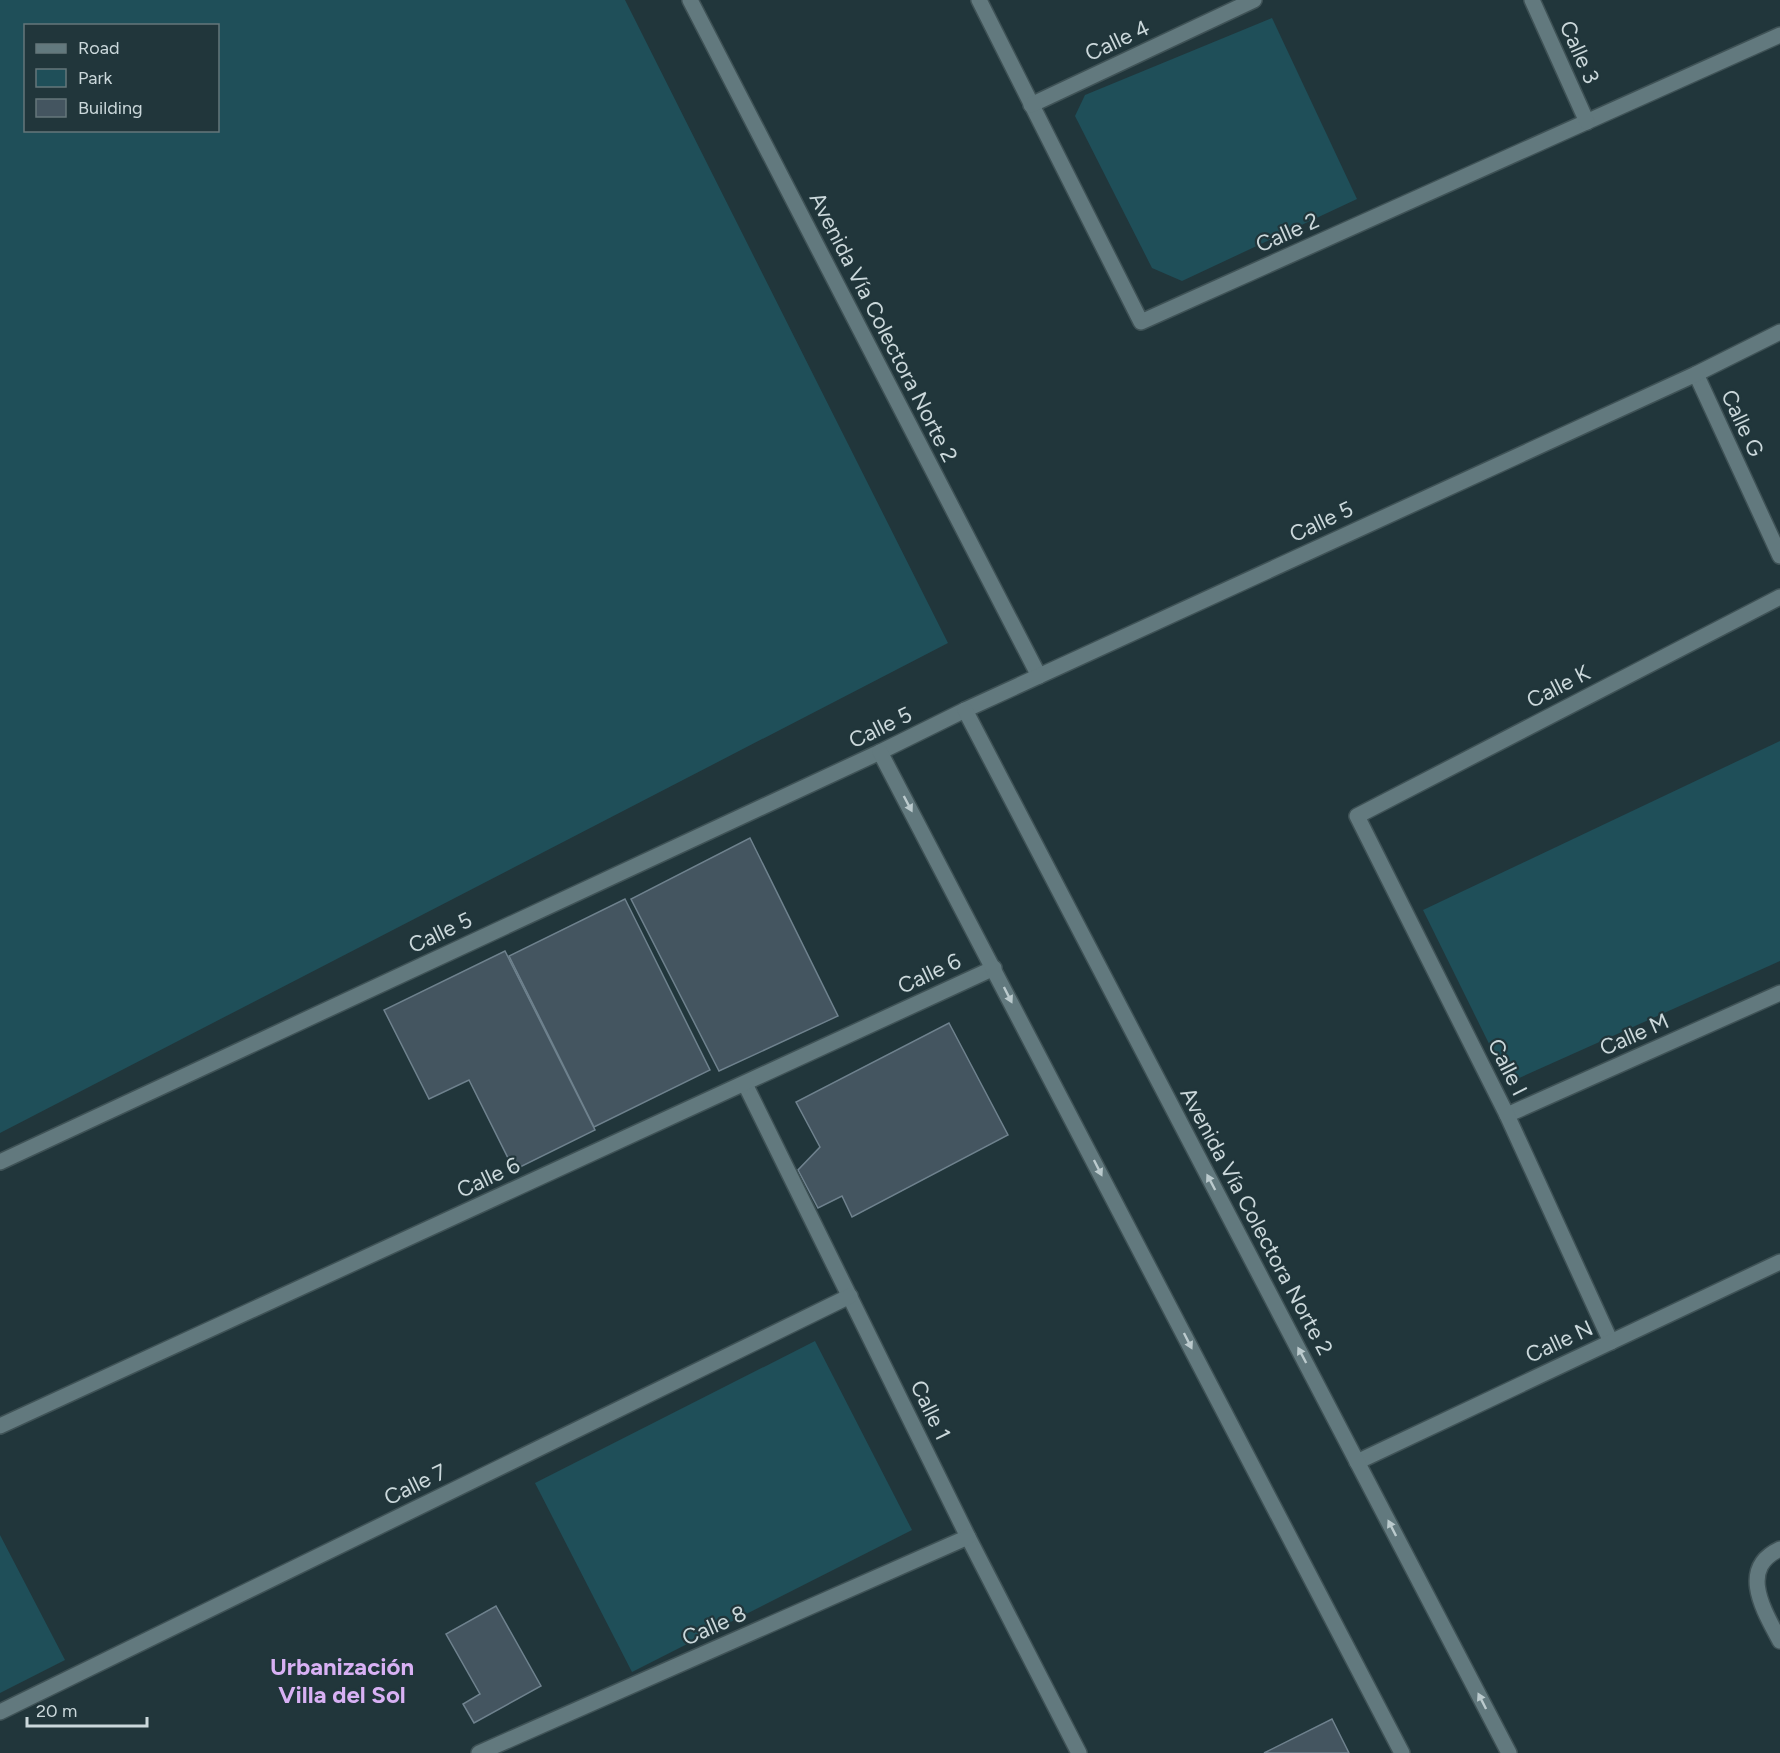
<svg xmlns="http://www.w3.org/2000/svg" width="1780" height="1753" font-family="Figtree,sans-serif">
<rect width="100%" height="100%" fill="#21363b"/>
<g fill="#1f4f59" fill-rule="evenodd">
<path d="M 0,0 L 625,0 L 948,643 L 0,1133 ZM 26,26 L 218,26 L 218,130 L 26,130 Z"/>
<path d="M 1272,18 L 1357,199 L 1182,281 L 1152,268 L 1075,116 L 1085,95 Z"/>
<path d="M 1780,741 L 1780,961 L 1517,1079 L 1501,1068 L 1423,910 Z"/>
<path d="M 815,1341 L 912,1530 L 632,1672 L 535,1483 Z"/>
<path d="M 0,1535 L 65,1660 L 0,1693 Z"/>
</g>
<g fill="#445560" stroke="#6f828e" stroke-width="1.5">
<path d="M 750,838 L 838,1016 L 719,1071 L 631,899 Z"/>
<path d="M 625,899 L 710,1070 L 594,1127 L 509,956 Z"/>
<path d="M 505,951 L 595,1130 L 514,1170 L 469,1080 L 429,1099 L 384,1010 Z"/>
<path d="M 949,1023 L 1008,1135 L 852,1217 L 842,1196 L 818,1208 L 798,1170 L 820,1147 L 796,1102 Z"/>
<path d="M 496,1606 L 541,1686 L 474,1723 L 463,1704 L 480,1694 L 446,1634 Z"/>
<path d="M 1332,1719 L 1349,1753 L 1264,1753 Z"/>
</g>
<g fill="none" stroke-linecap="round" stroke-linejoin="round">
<defs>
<g id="street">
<path d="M 690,0 L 1039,676"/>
<path d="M 979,0 L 1141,322 L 1780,35"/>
<path d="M 1532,0 L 1587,122"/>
<path d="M 1031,105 L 1254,0"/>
<path d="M 1696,374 L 1780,556"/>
<path d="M 745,1084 L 968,1537 L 1079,1753"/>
<path d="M 1507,1115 L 1780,993"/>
<path d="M 0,1162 L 880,752 L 965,710 L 1696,374 L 1780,332"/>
<path d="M 1611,1342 L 1507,1115 L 1357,816 L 1780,597"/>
<path d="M 0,1426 L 994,968"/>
<path d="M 1357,1462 L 1780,1262"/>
<path d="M 1780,1549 C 1737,1569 1765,1612 1780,1641"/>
<path d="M 0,1712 L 850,1296"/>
<path d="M 479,1753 L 968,1537"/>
</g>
<g id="secondary">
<path d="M 965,710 L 1509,1753"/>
<path d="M 880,752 L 1402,1753"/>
</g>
</defs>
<use href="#street" stroke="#3f5256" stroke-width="18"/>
<use href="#secondary" stroke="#3f5256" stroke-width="18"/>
<use href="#street" stroke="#62797e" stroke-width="15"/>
<use href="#secondary" stroke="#62797e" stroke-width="15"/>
</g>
<defs><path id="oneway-solid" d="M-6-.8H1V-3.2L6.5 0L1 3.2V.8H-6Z" transform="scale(1.5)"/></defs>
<g fill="#bbcacd">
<use href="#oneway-solid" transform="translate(908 804) rotate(62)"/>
<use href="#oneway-solid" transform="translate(1008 995) rotate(63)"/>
<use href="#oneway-solid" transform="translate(1098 1168) rotate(63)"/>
<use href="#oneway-solid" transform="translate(1211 1182) rotate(-118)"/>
<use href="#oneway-solid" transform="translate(1188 1341) rotate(63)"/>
<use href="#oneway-solid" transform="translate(1302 1355) rotate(-118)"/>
<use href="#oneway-solid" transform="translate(1392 1528) rotate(-117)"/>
<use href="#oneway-solid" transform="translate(1482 1701) rotate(-117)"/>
</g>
<g text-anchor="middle" stroke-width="4.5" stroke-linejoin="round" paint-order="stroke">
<g font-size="22" fill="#cbd8db" stroke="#21363b">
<text transform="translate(1117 40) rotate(-25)" y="8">Calle 4</text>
<text transform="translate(1580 52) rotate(66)" y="8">Calle 3</text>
<text transform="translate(1287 232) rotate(-24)" y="8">Calle 2</text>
<text transform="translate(884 327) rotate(63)" y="8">Avenida Vía Colectora Norte 2</text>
<text transform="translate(1743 423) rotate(65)" y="8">Calle G</text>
<text transform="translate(1321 521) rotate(-25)" y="8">Calle 5</text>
<text transform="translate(1558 686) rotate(-27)" y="8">Calle K</text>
<text transform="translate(880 727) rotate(-26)" y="8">Calle 5</text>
<text transform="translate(440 932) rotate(-25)" y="8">Calle 5</text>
<text transform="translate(929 973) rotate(-25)" y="8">Calle 6</text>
<text transform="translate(1634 1034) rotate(-24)" y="8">Calle M</text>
<text transform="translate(1508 1067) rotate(63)" y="8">Calle I</text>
<text transform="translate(488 1177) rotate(-25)" y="8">Calle 6</text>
<text transform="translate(1257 1221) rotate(62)" y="8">Avenida Vía Colectora Norte 2</text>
<text transform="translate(1559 1341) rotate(-25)" y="8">Calle N</text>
<text transform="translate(931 1410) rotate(64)" y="8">Calle 1</text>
<text transform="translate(415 1484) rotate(-26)" y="8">Calle 7</text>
<text transform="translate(714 1625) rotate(-24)" y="8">Calle 8</text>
</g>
<g font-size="24" font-weight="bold" fill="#d8b1f4" stroke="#21363b">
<text x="342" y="1675">Urbanización<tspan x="342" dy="28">Villa del Sol</tspan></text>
</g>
</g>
<rect x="24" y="24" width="195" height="108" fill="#21363b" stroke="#65777b" stroke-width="1.5"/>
<rect x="36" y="44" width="30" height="9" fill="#62797e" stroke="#65777b" stroke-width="1.5"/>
<text x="78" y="54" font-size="18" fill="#cbd8db">Road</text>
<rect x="36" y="69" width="30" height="18" fill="#1f4f59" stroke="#65777b" stroke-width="1.5"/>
<text x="78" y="84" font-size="18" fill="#cbd8db">Park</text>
<rect x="36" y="99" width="30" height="18" fill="#445560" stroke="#65777b" stroke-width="1.5"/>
<text x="78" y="114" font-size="18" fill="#cbd8db">Building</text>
<path d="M27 1717v9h120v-9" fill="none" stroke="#cbd8db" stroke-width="3"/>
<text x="36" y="1717" font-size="18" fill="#cbd8db" stroke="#21363b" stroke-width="4.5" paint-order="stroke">20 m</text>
</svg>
